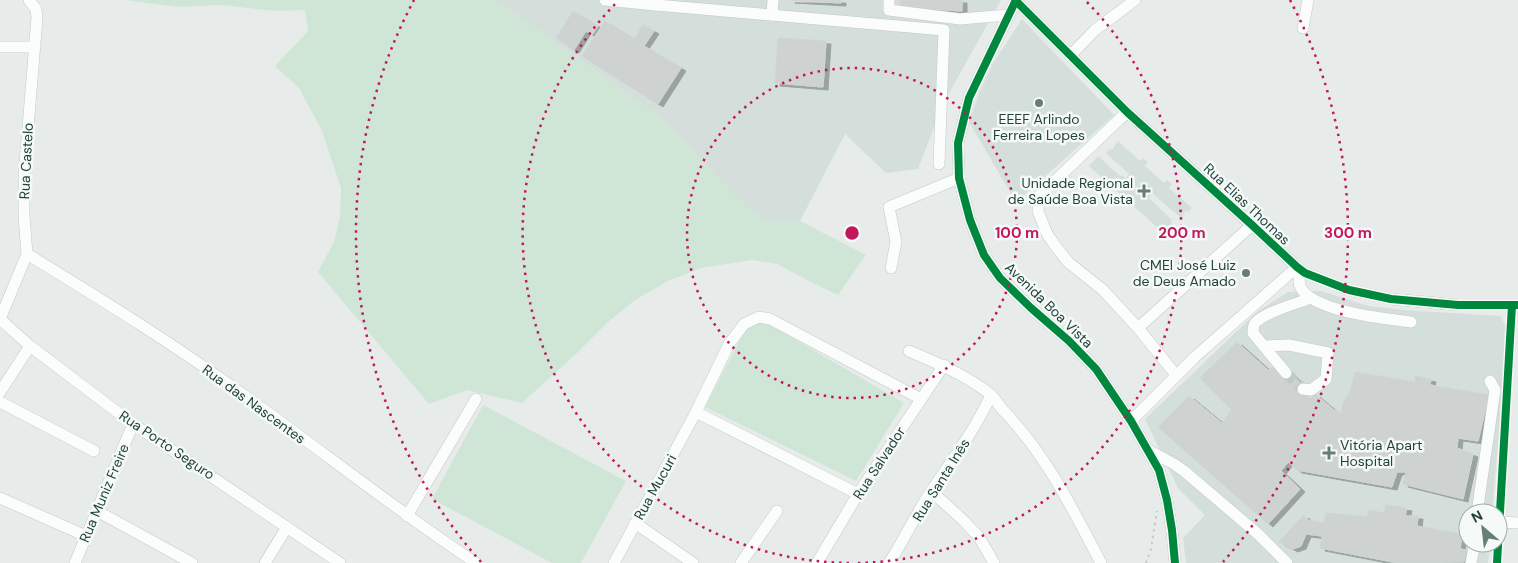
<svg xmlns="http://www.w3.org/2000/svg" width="1518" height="563" font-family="'DM Sans',sans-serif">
<defs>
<filter id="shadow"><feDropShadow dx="5" dy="3" stdDeviation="0" flood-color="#0004"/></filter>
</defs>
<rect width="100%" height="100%" fill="#e7ecea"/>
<g fill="#d4deda">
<path d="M 496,0 L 1001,0 L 943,104 L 918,169 L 886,173 L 845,134 L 800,221 L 768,222 L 748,209 L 657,115 Z"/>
<path d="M 1022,19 L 1114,115 L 1016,202 L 969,122 L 980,91 L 994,62 Z"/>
<path d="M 1118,141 L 1140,161 L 1143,158 L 1148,162 L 1145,166 L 1164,183 L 1167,180 L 1172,184 L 1169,188 L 1192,208 L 1188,212 L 1186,210 L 1181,218 L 1153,194 L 1149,198 L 1172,220 L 1171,222 L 1175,227 L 1167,236 L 1089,166 L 1098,156 L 1120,176 L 1122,175 L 1126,178 L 1129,174 L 1106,153 L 1110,149 L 1112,150 Z"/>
<path d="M 1321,291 L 1368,306 L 1404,310 L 1500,316 L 1508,330 L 1492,513 L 1468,513 L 1468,543 L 1490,543 L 1488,563 L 1186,563 L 1183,538 L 1205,515 L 1178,488 L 1145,419 L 1258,311 L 1288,292 Z"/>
</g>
<g fill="#cfe6d7">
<path d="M 125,0 L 496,0 L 657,115 L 748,209 L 768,222 L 800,221 L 866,255 L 838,295 L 809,281 L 777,264 L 752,260 L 701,268 L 668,281 L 635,300 L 608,322 L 577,353 L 522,403 L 467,390 L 429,404 L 318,272 L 334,242 L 340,217 L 341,188 L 322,131 L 299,88 L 275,66 L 308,31 L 305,10 L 274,11 L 223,5 L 177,7 Z"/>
<path d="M 753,315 L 904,403 L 856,481 L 705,407 Z"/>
<path d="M 483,405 L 626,481 L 581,563 L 552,563 L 432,499 Z"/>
</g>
<g fill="#ced3d1" stroke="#cfd5d3" filter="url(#shadow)">
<path d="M 790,0 L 841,0 L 841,3 Z"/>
<path d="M 900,0 L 962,0 L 962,11 L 900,7 Z"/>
<path d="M 573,11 L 598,26 L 592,35 L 586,31 L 574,50 L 556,38 Z"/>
<path d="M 605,21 L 634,39 L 643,25 L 654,31 L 644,46 L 681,68 L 658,104 L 582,56 Z"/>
<path d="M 778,38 L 826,41 L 823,87 L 775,83 Z"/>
<path d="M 1237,342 L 1268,370 L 1275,367 L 1288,371 L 1305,387 L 1300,392 L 1311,399 L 1315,394 L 1334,410 L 1342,413 L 1343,403 L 1351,390 L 1355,372 L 1415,382 L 1415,376 L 1431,379 L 1430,385 L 1489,395 L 1478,441 L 1458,438 L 1457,448 L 1473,454 L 1463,499 L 1403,484 L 1406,472 L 1397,472 L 1392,487 L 1297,470 L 1288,462 L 1281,471 L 1300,489 L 1268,524 L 1158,427 L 1189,396 L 1222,423 L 1232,410 L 1200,378 Z"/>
<path d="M 1386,505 L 1407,508 L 1405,516 L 1418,516 L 1417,526 L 1462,534 L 1460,549 L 1467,550 L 1464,562 L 1398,563 L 1320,548 L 1322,536 L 1306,534 L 1301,546 L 1293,549 L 1279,542 L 1304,515 L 1307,520 L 1324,523 L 1326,513 L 1367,517 L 1369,510 L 1384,513 Z"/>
</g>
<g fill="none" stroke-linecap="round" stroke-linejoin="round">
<path stroke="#c0cac7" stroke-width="11" stroke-dasharray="11 5.5" stroke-linecap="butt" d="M 1286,373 L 1303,389"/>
<defs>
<g id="minor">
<path d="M 605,0 L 656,5 L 656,0"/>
<path d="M 889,0 L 889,10 L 960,19 L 1009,15"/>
<path d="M 1016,0 L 969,98 L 958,143 L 959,178 L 970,220 L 984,255 L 1000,278 L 1031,308 L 1069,341 L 1096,369 L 1131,421 L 1159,470 L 1167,500 L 1172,530 L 1175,563"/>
<path d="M 1016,1 L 1127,112 L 1252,225 L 1297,267 L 1305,273 L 1349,290 L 1391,299 L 1458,305 L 1518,305"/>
<path d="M 656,5 L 944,30 L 939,164"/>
<path d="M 772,15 L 773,0"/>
<path d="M 1303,28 L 1308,0"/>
<path d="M 0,47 L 35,47"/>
<path d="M 1070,56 L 1095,30 L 1135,0"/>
<path d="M 1127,112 L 1039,196 L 1038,211 L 1047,234 L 1057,248 L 1068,262 L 1103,290 L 1138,328 L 1176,375"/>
<path d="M 27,254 C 104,301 180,348 252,401 C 327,455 399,512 476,563"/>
<path d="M 891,268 L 896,242 L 889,207 L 959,178"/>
<path d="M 1302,271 C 1280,310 1390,319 1411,322"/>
<path d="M 0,319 L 30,346 L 133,424 L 340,563"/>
<path d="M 0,319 L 27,254 L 24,216 L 24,176 L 37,18 L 36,9 L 29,0"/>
<path d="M 1138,328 L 1252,225"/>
<path d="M 1266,346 L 1289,345 L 1328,353 L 1326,379 L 1311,390 L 1303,389"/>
<path d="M 909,351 C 937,363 966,375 990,394 C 996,399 999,407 1005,412 C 1048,458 1072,508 1101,563"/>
<path d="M 1286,373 L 1253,333 C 1253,330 1253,328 1254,325 C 1260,313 1299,303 1311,298"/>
<path d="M 0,392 L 30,346"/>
<path d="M 0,402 L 94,451"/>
<path d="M 696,412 L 858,494"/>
<path d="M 1131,421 L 1195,357 L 1297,267"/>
<path d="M 1148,450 L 1174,464 L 1184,471 L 1258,534 L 1287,563"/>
<path d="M 931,491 L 963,520 L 979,537 L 994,563"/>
<path d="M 0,498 L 86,536"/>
<path d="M 97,511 L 192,563"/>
<path d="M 1477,513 L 1495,390 L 1490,381"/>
<path d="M 407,516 L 476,399"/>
<path d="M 1498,522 L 1518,523"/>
<path d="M 635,523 L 693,563"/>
<path d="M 75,563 L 133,424"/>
<path d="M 265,563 L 287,527"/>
<path d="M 614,563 L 696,412 L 729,344 L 744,324 L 759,317 L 770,319 L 921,399"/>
<path d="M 741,563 L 777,511"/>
<path d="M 817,563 L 858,494 L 944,365"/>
<path d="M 889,563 C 905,539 916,513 932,490 C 953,459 975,430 991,395"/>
<path d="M 1471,563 L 1475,543"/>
</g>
</defs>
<use href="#minor" stroke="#c4c9c7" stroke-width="12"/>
<path stroke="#c2cbc9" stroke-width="2" stroke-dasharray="2.5 4" stroke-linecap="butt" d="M 1146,563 L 1151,549 L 1157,511"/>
<use href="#minor" stroke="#fbfcfc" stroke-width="11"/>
<defs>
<g id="cycleway">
<path d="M 1016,0 L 969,98 L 958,143 L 959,178 L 970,220 L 984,255 L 1000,278 L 1031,308 L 1069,341 L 1096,369 L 1131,421 L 1159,470 L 1167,500 L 1172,530 L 1175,563"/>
<path d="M 1016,1 L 1127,112 L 1252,225 L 1297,267 L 1305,273 L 1349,290 L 1391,299 L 1458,305 L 1518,305"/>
<path d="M 1497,563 L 1512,305"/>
</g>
</defs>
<use href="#cycleway" stroke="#f5faf8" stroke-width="11"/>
<use href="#cycleway" stroke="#00873e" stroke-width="8"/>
</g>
<g fill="none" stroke="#c2185b" stroke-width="2.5" stroke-dasharray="2.5 5">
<circle cx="852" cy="233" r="165"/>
<path d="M849 563A330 330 0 0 1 617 2M1087 2A330 330 0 0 1 855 563"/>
<path d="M481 562A496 496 0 0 1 414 0M1290 0A496 496 0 0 1 1223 562"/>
</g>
<g fill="#677e78" stroke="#f5faf8" stroke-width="2">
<circle cx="1039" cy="103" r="5"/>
<path d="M1141.5 183.5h5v5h5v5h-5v5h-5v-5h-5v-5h5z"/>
<circle cx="1246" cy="273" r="5"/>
<path d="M1326.5 445.5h5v5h5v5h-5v5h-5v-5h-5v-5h5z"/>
</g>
<g text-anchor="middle" stroke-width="5" stroke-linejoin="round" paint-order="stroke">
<g font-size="14" fill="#22423a" stroke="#f5faf8" text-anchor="end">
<text x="1039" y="124" text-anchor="middle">EEEF Arlindo<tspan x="1039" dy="16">Ferreira Lopes</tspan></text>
<text x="1133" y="188">Unidade Regional<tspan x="1133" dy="16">de Saúde Boa Vista</tspan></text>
<text x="1236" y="270">CMEI José Luiz<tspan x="1236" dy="16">de Deus Amado</tspan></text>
<text x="1340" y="450" text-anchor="start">Vitória Apart<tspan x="1340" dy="16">Hospital</tspan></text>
</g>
<g font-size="14" fill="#22423a" stroke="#f5faf8">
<text transform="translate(26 161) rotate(-87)" y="5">Rua Castelo</text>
<text transform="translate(1247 204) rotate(43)" y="5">Rua Elias Thomas</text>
<text transform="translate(1049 305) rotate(44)" y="5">Avenida Boa Vista</text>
<text transform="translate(254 404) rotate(36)" y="5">Rua das Nascentes</text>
<text transform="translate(167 445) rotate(34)" y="5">Rua Porto Seguro</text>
<text transform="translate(879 463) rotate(-57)" y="5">Rua Salvador</text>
<text transform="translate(941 480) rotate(-58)" y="5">Rua Santa Inês</text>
<text transform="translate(655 487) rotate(-61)" y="5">Rua Mucuri</text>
<text transform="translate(104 493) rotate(-67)" y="5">Rua Muniz Freire</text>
</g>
</g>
<circle cx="852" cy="233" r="8" fill="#c2185b" stroke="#f5faf8" stroke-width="2.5"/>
<g font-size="15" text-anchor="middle" font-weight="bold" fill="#c2185b" stroke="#f5faf8" stroke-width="5" stroke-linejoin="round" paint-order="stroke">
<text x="1017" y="238">100 m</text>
<text x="1182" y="238">200 m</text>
<text x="1348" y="238">300 m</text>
</g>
<g transform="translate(1483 528) rotate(332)"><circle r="24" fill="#f5faf8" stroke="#a1b0ac"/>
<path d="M0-4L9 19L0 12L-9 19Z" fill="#677e78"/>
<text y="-8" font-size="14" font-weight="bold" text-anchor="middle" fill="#22423a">N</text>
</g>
</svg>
